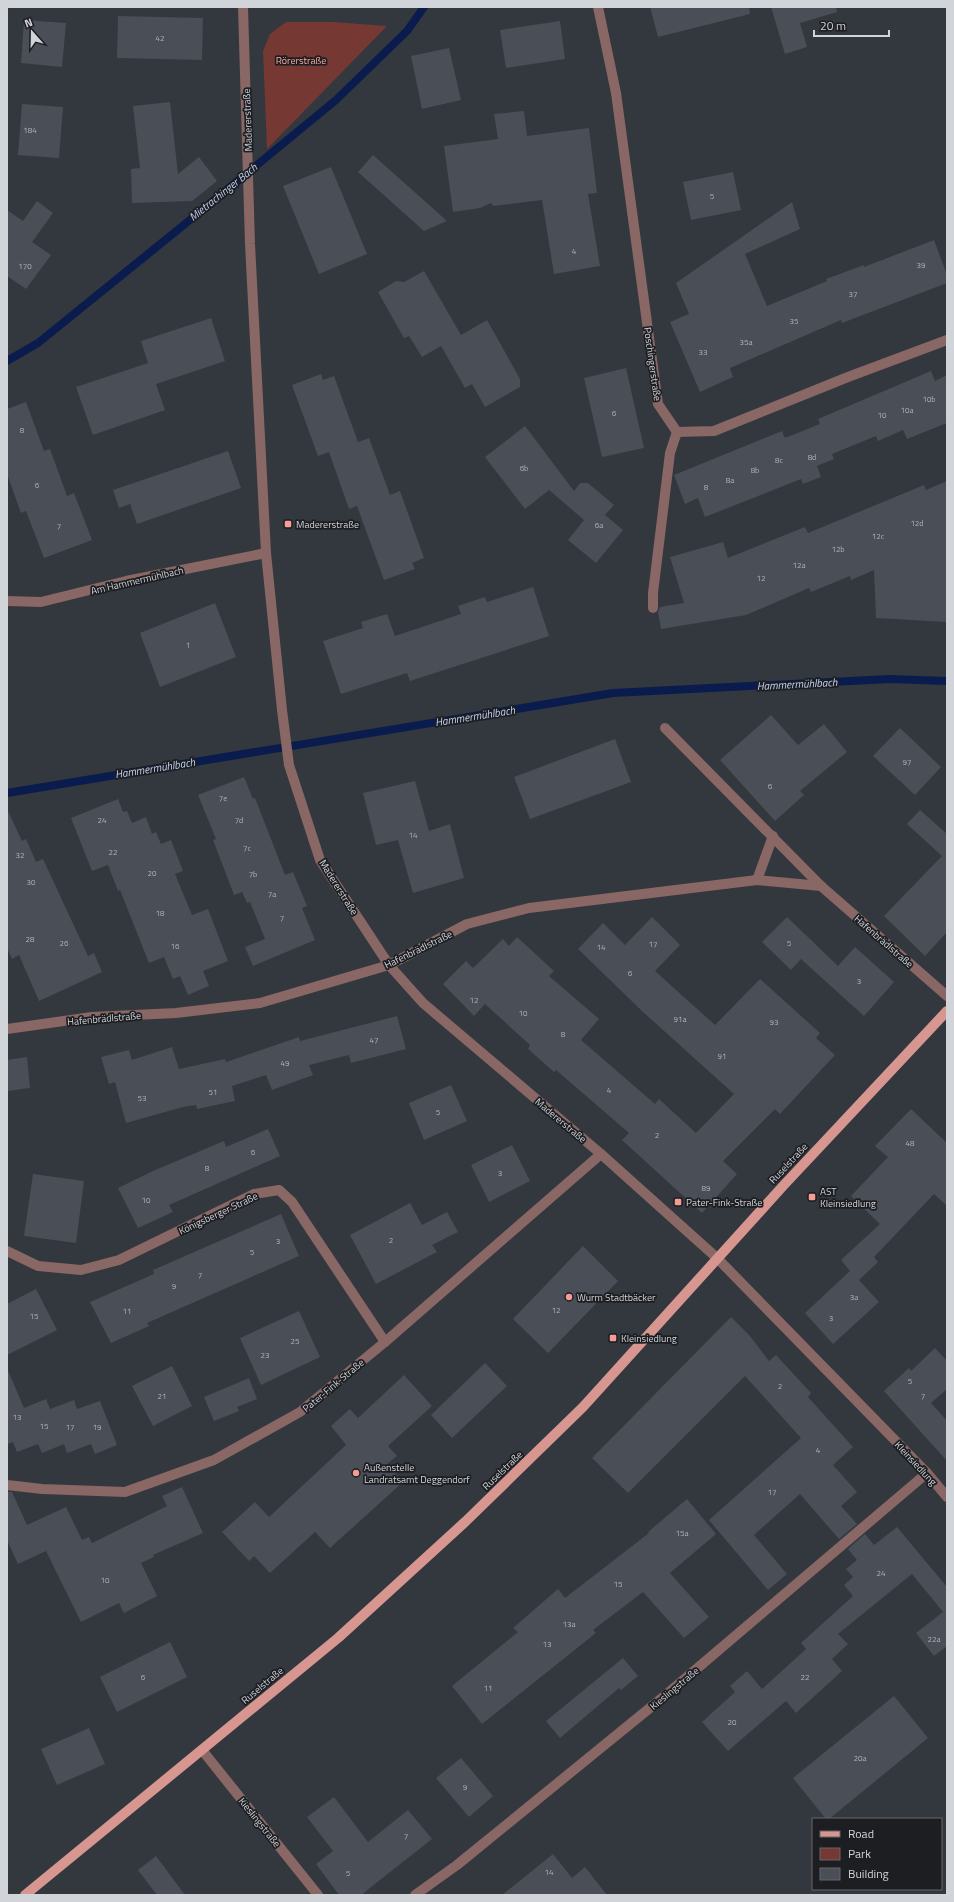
<svg xmlns="http://www.w3.org/2000/svg" width="954" height="1902" font-family="'Titillium Web',sans-serif">
<rect width="100%" height="100%" fill="#33373e"/>
<path fill="#753833" d="M 286,22 L 333,22 L 387,26 L 267,149 L 263,51 L 270,34 Z"/>
<g fill="none" stroke-linecap="round" stroke-linejoin="round">
<g stroke="#091c4d" stroke-width="8">
<path d="M 7,361 L 38,343 L 201,211 L 336,100 L 407,31 L 424,7"/>
<path d="M 7,793 L 613,693 L 890,679 L 947,681"/>
</g>
</g>
<g fill="#4a4e56">
<path d="M 650,7 L 749,7 L 750,14 L 658,37 Z"/>
<path d="M 771,7 L 836,7 L 837,12 L 800,23 L 807,47 L 785,54 Z"/>
<path d="M 118,16 L 203,18 L 202,60 L 117,58 Z"/>
<path d="M 24,20 L 66,23 L 62,67 L 21,63 Z"/>
<path d="M 560,21 L 565,59 L 506,68 L 500,30 Z"/>
<path d="M 449,48 L 461,100 L 422,109 L 411,56 Z"/>
<path d="M 170,102 L 178,174 L 199,157 L 217,181 L 192,201 L 132,203 L 131,169 L 140,168 L 133,106 Z"/>
<path d="M 22,104 L 63,107 L 59,158 L 18,155 Z"/>
<path d="M 524,111 L 527,136 L 589,128 L 597,193 L 588,194 L 600,266 L 554,274 L 542,200 L 493,206 L 491,203 L 480,208 L 453,212 L 444,146 L 498,139 L 494,114 Z"/>
<path d="M 373,155 L 447,221 L 424,231 L 358,172 Z"/>
<path d="M 331,167 L 367,254 L 319,274 L 283,186 Z"/>
<path d="M 733,172 L 741,210 L 691,220 L 683,182 Z"/>
<path d="M 37,201 L 53,213 L 32,242 L 51,255 L 26,289 L 7,276 L 7,210 L 23,221 Z"/>
<path d="M 792,202 L 800,229 L 745,254 L 767,306 L 827,281 L 826,279 L 864,265 L 864,267 L 934,240 L 947,275 L 947,283 L 842,323 L 841,320 L 730,368 L 733,377 L 700,392 L 670,322 L 689,314 L 676,283 Z"/>
<path d="M 424,271 L 461,335 L 487,320 L 520,379 L 520,387 L 485,407 L 472,384 L 465,388 L 441,346 L 422,357 L 409,336 L 404,338 L 378,292 L 396,281 L 404,282 Z"/>
<path d="M 211,318 L 225,361 L 156,384 L 165,410 L 93,435 L 76,387 L 148,363 L 141,341 Z"/>
<path d="M 626,368 L 644,448 L 602,457 L 584,378 Z"/>
<path d="M 931,371 L 935,381 L 947,375 L 947,423 L 907,439 L 903,430 L 878,441 L 876,436 L 832,454 L 834,459 L 817,466 L 821,477 L 803,484 L 801,479 L 705,517 L 698,498 L 685,504 L 674,475 L 782,431 L 785,438 L 820,424 L 818,419 Z"/>
<path d="M 321,374 L 323,380 L 334,376 L 358,442 L 369,438 L 390,495 L 400,491 L 424,558 L 412,563 L 415,569 L 384,580 L 357,506 L 349,509 L 329,452 L 318,456 L 292,385 Z"/>
<path d="M 26,402 L 44,451 L 50,449 L 67,496 L 74,493 L 92,540 L 44,558 L 26,511 L 21,513 L 7,474 L 7,409 Z"/>
<path d="M 525,426 L 574,491 L 580,483 L 588,483 L 614,505 L 605,515 L 623,530 L 596,563 L 568,540 L 584,520 L 549,490 L 525,509 L 485,457 Z"/>
<path d="M 228,451 L 241,488 L 137,524 L 130,504 L 119,508 L 113,490 Z"/>
<path d="M 947,481 L 947,622 L 876,618 L 874,570 L 851,580 L 850,576 L 811,592 L 809,588 L 746,615 L 661,629 L 658,612 L 660,607 L 684,603 L 670,557 L 723,542 L 728,558 L 805,527 L 808,533 L 924,485 L 926,490 Z"/>
<path d="M 533,587 L 549,636 L 410,681 L 407,673 L 341,694 L 323,641 L 363,628 L 361,622 L 387,614 L 395,636 L 461,614 L 458,606 L 485,597 L 487,602 Z"/>
<path d="M 215,603 L 236,657 L 160,687 L 140,633 Z"/>
<path d="M 771,715 L 798,745 L 824,724 L 847,752 L 800,791 L 804,795 L 775,821 L 720,760 Z"/>
<path d="M 900,728 L 941,767 L 915,795 L 873,756 Z"/>
<path d="M 615,739 L 631,782 L 530,819 L 514,777 Z"/>
<path d="M 244,777 L 253,799 L 255,798 L 285,875 L 293,872 L 307,906 L 302,908 L 315,940 L 253,966 L 245,947 L 265,939 L 250,902 L 247,903 L 242,892 L 234,895 L 213,840 L 216,839 L 198,795 Z"/>
<path d="M 415,781 L 429,831 L 450,824 L 464,878 L 413,893 L 398,840 L 376,845 L 363,793 Z"/>
<path d="M 118,799 L 123,812 L 127,811 L 132,823 L 146,817 L 152,834 L 156,832 L 161,844 L 171,840 L 183,871 L 175,874 L 192,915 L 208,909 L 228,961 L 203,971 L 209,986 L 188,995 L 180,976 L 173,979 L 164,957 L 149,963 L 120,890 L 118,891 L 108,865 L 92,871 L 71,818 Z"/>
<path d="M 7,809 L 22,841 L 26,839 L 36,862 L 43,859 L 88,956 L 94,953 L 102,972 L 39,1001 L 19,955 L 12,959 L 7,948 Z"/>
<path d="M 920,810 L 947,834 L 947,932 L 925,956 L 884,916 L 942,856 L 907,824 Z"/>
<path d="M 652,917 L 680,945 L 655,971 L 715,1025 L 760,979 L 820,1033 L 816,1038 L 835,1055 L 780,1114 L 775,1109 L 723,1161 L 737,1174 L 702,1213 L 622,1140 L 629,1133 L 556,1070 L 554,1072 L 528,1049 L 530,1045 L 485,1004 L 474,1016 L 443,984 L 466,961 L 473,968 L 503,939 L 509,946 L 517,937 L 554,971 L 549,976 L 599,1019 L 581,1040 L 655,1104 L 659,1099 L 696,1133 L 734,1094 L 643,1012 L 578,949 L 603,923 L 625,945 Z"/>
<path d="M 787,917 L 838,966 L 855,947 L 894,982 L 864,1016 L 801,959 L 791,970 L 762,942 Z"/>
<path d="M 397,1016 L 406,1049 L 351,1063 L 349,1055 L 309,1065 L 313,1075 L 272,1090 L 266,1075 L 232,1086 L 235,1101 L 197,1109 L 196,1105 L 183,1107 L 126,1123 L 115,1082 L 109,1084 L 101,1057 L 129,1050 L 132,1060 L 172,1047 L 179,1069 L 225,1059 L 226,1062 L 299,1037 L 300,1041 Z"/>
<path d="M 27,1057 L 30,1088 L 7,1091 L 7,1060 Z"/>
<path d="M 451,1085 L 467,1121 L 424,1140 L 409,1103 Z"/>
<path d="M 911,1109 L 947,1143 L 947,1206 L 934,1194 L 874,1257 L 878,1262 L 859,1280 L 858,1279 L 879,1302 L 833,1344 L 805,1313 L 850,1271 L 841,1260 L 880,1224 L 851,1196 L 888,1157 L 875,1146 Z"/>
<path d="M 268,1129 L 280,1156 L 169,1205 L 173,1212 L 138,1228 L 118,1188 L 153,1171 L 224,1141 L 226,1147 Z"/>
<path d="M 512,1145 L 530,1181 L 489,1202 L 471,1165 Z"/>
<path d="M 33,1174 L 84,1181 L 76,1243 L 24,1236 Z"/>
<path d="M 410,1203 L 422,1225 L 447,1212 L 458,1232 L 432,1245 L 437,1252 L 376,1284 L 350,1235 Z"/>
<path d="M 281,1214 L 299,1256 L 147,1323 L 149,1326 L 111,1343 L 90,1302 L 154,1274 L 153,1270 Z"/>
<path d="M 583,1246 L 618,1281 L 548,1353 L 513,1319 Z"/>
<path d="M 36,1289 L 57,1330 L 7,1355 L 7,1304 Z"/>
<path d="M 299,1311 L 320,1357 L 261,1385 L 240,1338 Z"/>
<path d="M 731,1317 L 750,1336 L 769,1361 L 776,1355 L 811,1393 L 808,1397 L 853,1447 L 833,1465 L 857,1492 L 841,1506 L 857,1524 L 839,1539 L 800,1494 L 754,1535 L 787,1574 L 768,1590 L 709,1520 L 801,1438 L 745,1376 L 628,1493 L 592,1458 Z"/>
<path d="M 935,1348 L 947,1361 L 947,1389 L 931,1403 L 947,1421 L 947,1461 L 884,1391 L 909,1368 L 911,1371 Z"/>
<path d="M 485,1363 L 507,1386 L 452,1438 L 431,1415 Z"/>
<path d="M 172,1366 L 192,1406 L 153,1426 L 132,1386 Z"/>
<path d="M 7,1368 L 24,1408 L 46,1399 L 50,1409 L 74,1400 L 77,1409 L 100,1401 L 117,1445 L 95,1454 L 91,1444 L 67,1453 L 64,1444 L 42,1453 L 38,1444 L 17,1452 L 13,1442 L 7,1444 Z"/>
<path d="M 404,1375 L 432,1406 L 388,1446 L 397,1456 L 387,1464 L 403,1482 L 330,1548 L 315,1532 L 270,1573 L 254,1556 L 249,1561 L 222,1532 L 255,1502 L 269,1517 L 346,1445 L 331,1426 L 350,1409 L 358,1418 Z"/>
<path d="M 249,1378 L 257,1399 L 237,1407 L 239,1411 L 214,1421 L 204,1397 Z"/>
<path d="M 182,1487 L 203,1533 L 153,1555 L 154,1557 L 141,1563 L 157,1596 L 124,1613 L 119,1603 L 81,1622 L 46,1551 L 18,1564 L 7,1540 L 7,1492 L 12,1492 L 27,1525 L 66,1507 L 82,1540 L 89,1537 L 92,1543 L 167,1506 L 162,1496 Z"/>
<path d="M 687,1499 L 716,1534 L 670,1573 L 709,1617 L 684,1638 L 643,1592 L 593,1630 L 596,1633 L 482,1724 L 452,1686 L 518,1632 L 513,1628 L 558,1589 L 565,1598 L 649,1533 L 648,1532 Z"/>
<path d="M 897,1527 L 947,1587 L 947,1646 L 934,1656 L 916,1633 L 943,1612 L 912,1574 L 838,1634 L 848,1644 L 832,1659 L 842,1671 L 796,1713 L 786,1701 L 728,1751 L 702,1722 L 735,1692 L 730,1686 L 747,1671 L 762,1689 L 806,1649 L 801,1643 L 853,1596 L 844,1585 L 853,1577 L 846,1569 L 857,1560 L 848,1549 L 865,1534 L 874,1545 Z"/>
<path d="M 170,1642 L 187,1677 L 117,1712 L 100,1677 Z"/>
<path d="M 623,1658 L 638,1676 L 621,1690 L 619,1688 L 560,1738 L 546,1721 Z"/>
<path d="M 894,1696 L 928,1738 L 829,1819 L 826,1819 L 793,1778 Z"/>
<path d="M 89,1728 L 105,1764 L 57,1785 L 41,1749 Z"/>
<path d="M 461,1758 L 493,1796 L 469,1817 L 436,1778 Z"/>
<path d="M 334,1797 L 368,1842 L 408,1810 L 432,1839 L 361,1895 L 339,1895 L 316,1864 L 333,1851 L 307,1817 Z"/>
<path d="M 553,1854 L 572,1878 L 585,1867 L 607,1895 L 502,1895 Z"/>
<path d="M 156,1856 L 185,1895 L 157,1895 L 138,1870 Z"/>
</g>
<g fill="none" stroke-linecap="round" stroke-linejoin="round">
<g stroke="#886764" stroke-width="10">
<path d="M 243,7 L 250,244 L 266,553 L 282,710 L 289,765 L 320,860 L 389,965 L 423,1003 L 601,1154 L 717,1258 L 927,1473 L 947,1497"/>
<path d="M 598,7 L 616,93 L 658,404 L 677,432"/>
<path d="M 677,432 L 714,431 L 848,377 L 947,340"/>
<path d="M 7,601 L 41,602 L 126,581 L 266,553"/>
<path d="M 653,608 L 653,593 L 670,453 L 677,432"/>
<path d="M 665,728 L 821,886 L 947,996"/>
<path d="M 757,880 L 773,836"/>
<path d="M 7,1029 L 92,1017 L 176,1013 L 260,1003 L 389,965 L 467,924 L 529,908 L 757,880 L 821,886"/>
<path d="M 7,1251 L 38,1266 L 81,1270 L 119,1260 L 254,1194 L 279,1190 L 292,1202 L 385,1342"/>
<path d="M 7,1485 L 42,1489 L 125,1492 L 214,1460 L 300,1412 L 385,1342 L 601,1154"/>
<path d="M 202,1750 L 318,1895"/>
<path d="M 415,1895 L 457,1865 L 667,1694 L 927,1473"/>
</g>
<path stroke="#d7968f" stroke-width="10" d="M 25,1895 L 338,1638 L 465,1522 L 583,1407 L 783,1186 L 947,1011"/>
</g>
<g fill="#f59c93" stroke="#1c1e22" stroke-width="1.5">
<rect x="284" y="520" width="8" height="8" rx="2"/>
<rect x="808" y="1193" width="8" height="8" rx="2"/>
<rect x="674" y="1198" width="8" height="8" rx="2"/>
<circle cx="569" cy="1297" r="4"/>
<rect x="609" y="1334" width="8" height="8" rx="2"/>
<circle cx="356" cy="1473" r="4"/>
</g>
<g text-anchor="middle" stroke-width="3.5" stroke-linejoin="round" paint-order="stroke">
<g font-size="8" fill="#afb2b8">
<text x="160" y="41">42</text>
<text x="30" y="133">184</text>
<text x="712" y="199">5</text>
<text x="574" y="254">4</text>
<text x="921" y="268">39</text>
<text x="25" y="269">170</text>
<text x="853" y="297">37</text>
<text x="794" y="324">35</text>
<text x="746" y="345">35a</text>
<text x="703" y="355">33</text>
<text x="929" y="402">10b</text>
<text x="907" y="413">10a</text>
<text x="614" y="416">6</text>
<text x="882" y="418">10</text>
<text x="22" y="433">8</text>
<text x="812" y="460">8d</text>
<text x="779" y="463">8c</text>
<text x="524" y="471">6b</text>
<text x="755" y="473">8b</text>
<text x="730" y="483">8a</text>
<text x="37" y="488">6</text>
<text x="706" y="490">8</text>
<text x="917" y="526">12d</text>
<text x="599" y="528">6a</text>
<text x="59" y="529">7</text>
<text x="878" y="539">12c</text>
<text x="838" y="552">12b</text>
<text x="799" y="568">12a</text>
<text x="761" y="581">12</text>
<text x="188" y="648">1</text>
<text x="907" y="765">97</text>
<text x="770" y="789">6</text>
<text x="223" y="801">7e</text>
<text x="102" y="823">24</text>
<text x="239" y="823">7d</text>
<text x="413" y="838">14</text>
<text x="247" y="851">7c</text>
<text x="113" y="855">22</text>
<text x="20" y="858">32</text>
<text x="152" y="876">20</text>
<text x="253" y="877">7b</text>
<text x="31" y="885">30</text>
<text x="272" y="897">7a</text>
<text x="160" y="916">18</text>
<text x="282" y="921">7</text>
<text x="30" y="942">28</text>
<text x="64" y="946">26</text>
<text x="789" y="946">5</text>
<text x="653" y="947">17</text>
<text x="175" y="949">16</text>
<text x="601" y="950">14</text>
<text x="630" y="976">6</text>
<text x="859" y="984">3</text>
<text x="474" y="1003">12</text>
<text x="523" y="1016">10</text>
<text x="680" y="1022">91a</text>
<text x="774" y="1025">93</text>
<text x="563" y="1037">8</text>
<text x="374" y="1043">47</text>
<text x="722" y="1059">91</text>
<text x="285" y="1066">49</text>
<text x="609" y="1093">4</text>
<text x="213" y="1095">51</text>
<text x="142" y="1101">53</text>
<text x="438" y="1115">5</text>
<text x="657" y="1138">2</text>
<text x="910" y="1146">48</text>
<text x="253" y="1155">6</text>
<text x="207" y="1171">8</text>
<text x="500" y="1176">3</text>
<text x="706" y="1191">89</text>
<text x="146" y="1203">10</text>
<text x="391" y="1243">2</text>
<text x="278" y="1244">3</text>
<text x="252" y="1255">5</text>
<text x="200" y="1278">7</text>
<text x="174" y="1289">9</text>
<text x="854" y="1300">3a</text>
<text x="556" y="1313">12</text>
<text x="127" y="1314">11</text>
<text x="34" y="1319">15</text>
<text x="831" y="1321">3</text>
<text x="295" y="1344">25</text>
<text x="265" y="1358">23</text>
<text x="910" y="1384">5</text>
<text x="780" y="1389">2</text>
<text x="162" y="1399">21</text>
<text x="923" y="1399">7</text>
<text x="17" y="1420">13</text>
<text x="44" y="1429">15</text>
<text x="70" y="1430">17</text>
<text x="97" y="1430">19</text>
<text x="818" y="1453">4</text>
<text x="772" y="1495">17</text>
<text x="682" y="1536">15a</text>
<text x="881" y="1576">24</text>
<text x="105" y="1583">10</text>
<text x="618" y="1587">15</text>
<text x="569" y="1627">13a</text>
<text x="934" y="1642">22a</text>
<text x="547" y="1647">13</text>
<text x="143" y="1680">6</text>
<text x="805" y="1680">22</text>
<text x="488" y="1691">11</text>
<text x="732" y="1725">20</text>
<text x="860" y="1761">20a</text>
<text x="465" y="1790">9</text>
<text x="406" y="1839">7</text>
<text x="549" y="1875">14</text>
<text x="348" y="1876">5</text>
</g>
<g font-size="10" fill="#fba89f" stroke="#1c1e22">
<text x="301" y="64">Rörerstraße</text>
</g>
<g font-size="10" fill="#d1d4d9" stroke="#1c1e22">
<text transform="translate(247 120) rotate(-92)" y="4">Madererstraße</text>
<text transform="translate(653 364) rotate(82)" y="4">Poschingerstraße</text>
<text transform="translate(137 580) rotate(-13)" y="4">Am Hammermühlbach</text>
<text transform="translate(339 887) rotate(58)" y="4">Madererstraße</text>
<text transform="translate(884 941) rotate(41)" y="4">Hafenbrädlstraße</text>
<text transform="translate(418 949) rotate(-26)" y="4">Hafenbrädlstraße</text>
<text transform="translate(104 1018) rotate(-5)" y="4">Hafenbrädlstraße</text>
<text transform="translate(561 1120) rotate(40)" y="4">Madererstraße</text>
<text transform="translate(788 1163) rotate(-47)" y="4">Ruselstraße</text>
<text transform="translate(218 1213) rotate(-25)" y="4">Königsberger Straße</text>
<text transform="translate(333 1385) rotate(-40)" y="4">Pater-Fink-Straße</text>
<text transform="translate(916 1463) rotate(47)" y="4">Kleinsiedlung</text>
<text transform="translate(502 1470) rotate(-44)" y="4">Ruselstraße</text>
<text transform="translate(262 1685) rotate(-40)" y="4">Ruselstraße</text>
<text transform="translate(674 1688) rotate(-40)" y="4">Kieslingstraße</text>
<text transform="translate(260 1822) rotate(51)" y="4">Kieslingstraße</text>
</g>
<g font-size="10" fill="#d1d4d9" stroke="#1c1e22" text-anchor="start">
<text x="296" y="528">Madererstraße</text>
<text x="820" y="1195">AST<tspan x="820" dy="12">Kleinsiedlung</tspan></text>
<text x="686" y="1206">Pater-Fink-Straße</text>
<text x="577" y="1301">Wurm Stadtbäcker</text>
<text x="621" y="1342">Kleinsiedlung</text>
<text x="364" y="1471">Außenstelle<tspan x="364" dy="12">Landratsamt Deggendorf</tspan></text>
</g>
<g font-size="11" font-style="italic" fill="#c2d2f3" stroke="#1c1e22">
<text transform="translate(223 192) rotate(-39)" y="4">Mietrachinger Bach</text>
<text transform="translate(797 684) rotate(-3)" y="4">Hammermühlbach</text>
<text transform="translate(475 716) rotate(-9)" y="4">Hammermühlbach</text>
<text transform="translate(155 768) rotate(-9)" y="4">Hammermühlbach</text>
</g>
</g>
<rect width="954" height="1902" fill="none" stroke="#d1d4d9" stroke-width="16"/>
<rect x="812" y="1818" width="130" height="72" fill="#1c1e22" stroke="#64676b"/>
<rect x="820" y="1831" width="20" height="6" fill="#d7968f" stroke="#64676b"/>
<text x="848" y="1838" font-size="12" fill="#d1d4d9">Road</text>
<rect x="820" y="1848" width="20" height="12" fill="#753833" stroke="#64676b"/>
<text x="848" y="1858" font-size="12" fill="#d1d4d9">Park</text>
<rect x="820" y="1868" width="20" height="12" fill="#4a4e56" stroke="#64676b"/>
<text x="848" y="1878" font-size="12" fill="#d1d4d9">Building</text>
<g transform="translate(32 32) rotate(340)" stroke="#1c1e22" stroke-width="3" paint-order="stroke">
<path d="M0-3L7 15L0 10L-7 15Z" fill="#d1d4d9"/>
<text y="-6" font-size="11" font-weight="bold" text-anchor="middle" fill="#d1d4d9">N</text>
</g>
<path d="M814 30v6h75v-6" fill="none" stroke="#d1d4d9" stroke-width="2"/>
<text x="820" y="30" font-size="12" fill="#d1d4d9" stroke="#1c1e22" stroke-width="3" paint-order="stroke">20 m</text>
</svg>
